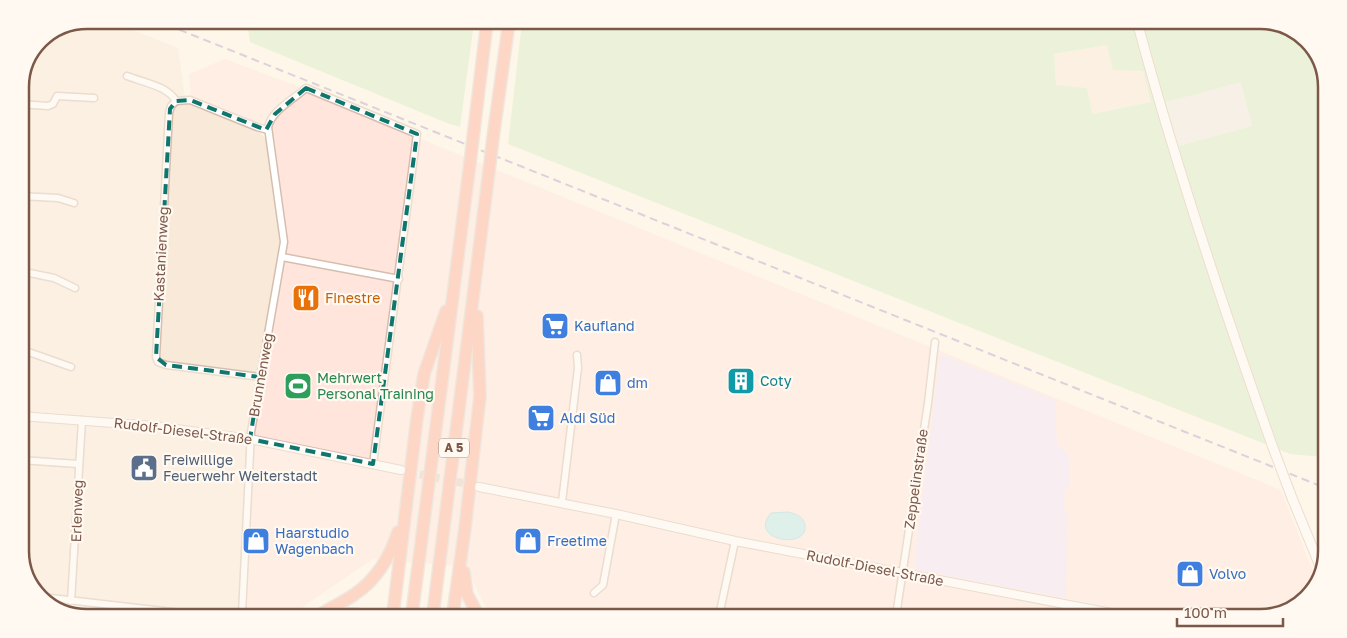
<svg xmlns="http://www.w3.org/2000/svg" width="1347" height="638" font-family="'Golos Text',sans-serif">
<rect width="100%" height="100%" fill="#fef5e9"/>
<g fill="#f9e9d9">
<path d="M 87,20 L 107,20 L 178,48 L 186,104 L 257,130 L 267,140 L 280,243 L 277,270 L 247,429 L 241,614 L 61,613 L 31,589 L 20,556 L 20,83 L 40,39 Z"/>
<path d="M 1107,45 L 1143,71 L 1152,102 L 1092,114 L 1056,85 L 1054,54 Z"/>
</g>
<g fill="#ffe5dc" fill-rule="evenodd">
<path d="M 225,59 L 299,87 L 270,115 L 268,120 L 259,125 L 191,99 L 189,74 Z"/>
<path d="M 308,93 L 1281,490 L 1317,582 L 1297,607 L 1260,618 L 497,615 L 487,609 L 474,585 L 469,567 L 373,559 L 311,601 L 303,607 L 299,614 L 247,614 L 254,427 L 284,260 L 272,124 L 276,117 L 292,102 ZM 771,513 L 791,540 L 773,537 Z"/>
</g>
<path fill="#efe8e2" d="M 1241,81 L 1252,126 L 1178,146 L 1166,102 Z"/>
<path fill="#f2e5fb" d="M 940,354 L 1055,400 L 1057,444 L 1069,455 L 1070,488 L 1065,489 L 1064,513 L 1067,514 L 1066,598 L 918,570 L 914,565 Z"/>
<g fill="#d8eec5" fill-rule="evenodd">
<path d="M 247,21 L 474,22 L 460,127 L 447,123 L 250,42 Z"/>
<path d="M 522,22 L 1286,25 L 1316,49 L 1327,83 L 1323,457 L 1290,454 L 508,144 ZM 1107,45 L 1113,70 L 1143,71 L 1151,102 L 1092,114 L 1087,88 L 1056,85 L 1054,54 ZM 1241,82 L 1252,126 L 1178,146 L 1166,102 Z"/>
</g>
<path fill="#bae6eb" stroke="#9fd7de" d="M 788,512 C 796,514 803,516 805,525 C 809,550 747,541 771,513 Z"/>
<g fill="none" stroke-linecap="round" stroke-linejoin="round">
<path stroke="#decec1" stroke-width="8" stroke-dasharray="8 4" stroke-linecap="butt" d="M 408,472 L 473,485"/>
<defs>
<g id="minor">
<path d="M 127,76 C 142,82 168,86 176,101"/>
<path d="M 176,101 L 171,106 L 169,113 L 156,357 L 158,362 L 166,365 L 260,377"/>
<path d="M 176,101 L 190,100 L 257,127 L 268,130"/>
<path d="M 20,104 L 48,106 L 53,104 L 57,96 L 94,98"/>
<path d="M 20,196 L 58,198 L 74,203"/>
<path d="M 282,257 L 399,279"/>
<path d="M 20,271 L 54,278 L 75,288"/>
<path d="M 20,349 L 71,367"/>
<path d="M 20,460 L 78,464"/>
<path d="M 562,502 L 578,368 L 577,355"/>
<path d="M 594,593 L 603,585 L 616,514"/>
<path d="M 42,597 L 181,613"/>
<path d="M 71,601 L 82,420"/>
<path d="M 242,614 L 251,432 L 284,242 L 268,127 C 272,110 294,99 306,88 L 417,134 L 373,464"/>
<path d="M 719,616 L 735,541"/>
<path d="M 896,616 L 928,403 L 935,342"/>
</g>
<g id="tertiary">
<path d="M 20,416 L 154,426 L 250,439 L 401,470"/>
<path d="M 479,487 L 616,514 L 735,541 L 1132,617"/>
</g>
<g id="secondary">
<path d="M 1138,25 C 1176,167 1223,307 1272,445"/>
<path d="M 1292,498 L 1322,571"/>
</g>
<g id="motorway">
<path d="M 474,130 L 487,22"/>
<path d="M 493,138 L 509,22"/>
<path d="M 464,572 L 467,594 L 478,615"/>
<path d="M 321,614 C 332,607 344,602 355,594 C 377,579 390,557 398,532"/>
<path d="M 339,614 L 357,614"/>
<path d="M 393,614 L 417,418 L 424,374 L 446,311"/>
<path d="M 412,614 L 470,163"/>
<path d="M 433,614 L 489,171"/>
<path d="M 453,614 L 465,528 L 480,396 L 477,316"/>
</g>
</defs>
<use href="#minor" stroke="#d5beaf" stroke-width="9"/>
<use href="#tertiary" stroke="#d5beaf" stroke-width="10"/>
<use href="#secondary" stroke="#dabfaf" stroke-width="11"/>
<use href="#motorway" stroke="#ddd4d0" stroke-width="14"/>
<use href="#minor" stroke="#fff" stroke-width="6"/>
<use href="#tertiary" stroke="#fff" stroke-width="8"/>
<use href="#secondary" stroke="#fff" stroke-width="9"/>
<use href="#motorway" stroke="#fdaf9b" stroke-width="11"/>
<path stroke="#b7a4cb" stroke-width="2" stroke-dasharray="8 5" stroke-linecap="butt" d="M 155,20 L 1323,487"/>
<defs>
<path id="secondary-bridge" d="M 1272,445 L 1292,498"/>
<g id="motorway-bridge">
<path d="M 470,163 L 474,130"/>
<path d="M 489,171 L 493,138"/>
</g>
</defs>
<use href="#secondary-bridge" stroke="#dabfaf" stroke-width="11" stroke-linecap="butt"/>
<use href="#motorway-bridge" stroke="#ddd4d0" stroke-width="14" stroke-linecap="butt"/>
<use href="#secondary-bridge" stroke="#fff" stroke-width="9"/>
<use href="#motorway-bridge" stroke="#fdaf9b" stroke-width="11"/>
</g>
<path d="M0 0H1347V638H0ZM 306,88 L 417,134 L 373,464 L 250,439 L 260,377 L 166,365 L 156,357 L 170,109 L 176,101 L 190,100 L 266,130 L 275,114 Z" fill="#fef5e9" fill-opacity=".55" fill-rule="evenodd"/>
<path fill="none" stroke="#0f766e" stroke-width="4" stroke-dasharray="10 6" stroke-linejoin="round" d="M 306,88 L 417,134 L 373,464 L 250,439 L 260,377 L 166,365 L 156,357 L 170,109 L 176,101 L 190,100 L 266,130 L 275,114 Z"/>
<defs>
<symbol id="restaurant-square" viewBox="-11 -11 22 22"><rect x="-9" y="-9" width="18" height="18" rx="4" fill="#e8710a" stroke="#fff9f1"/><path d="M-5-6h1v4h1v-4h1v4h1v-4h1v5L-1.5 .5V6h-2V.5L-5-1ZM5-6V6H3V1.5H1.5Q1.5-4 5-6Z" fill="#fff"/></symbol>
<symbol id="supermarket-square" viewBox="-11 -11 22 22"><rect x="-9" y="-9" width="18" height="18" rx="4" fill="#3f7fe0" stroke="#fff9f1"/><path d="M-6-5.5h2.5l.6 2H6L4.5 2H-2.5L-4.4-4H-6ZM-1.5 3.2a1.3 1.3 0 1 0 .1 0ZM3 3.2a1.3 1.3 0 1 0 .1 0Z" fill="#fff"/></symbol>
<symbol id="building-square" viewBox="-11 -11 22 22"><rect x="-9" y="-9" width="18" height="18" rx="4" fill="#0f9aa8" stroke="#fff9f1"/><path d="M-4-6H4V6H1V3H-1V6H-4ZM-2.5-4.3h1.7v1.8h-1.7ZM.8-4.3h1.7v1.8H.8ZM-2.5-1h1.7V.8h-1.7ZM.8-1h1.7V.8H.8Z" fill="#fff"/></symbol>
<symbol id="shop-square" viewBox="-11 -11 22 22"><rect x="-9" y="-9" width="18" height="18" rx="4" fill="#3f7fe0" stroke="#fff9f1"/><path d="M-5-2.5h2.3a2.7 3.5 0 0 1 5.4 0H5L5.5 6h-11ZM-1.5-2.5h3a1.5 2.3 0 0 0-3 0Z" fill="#fff"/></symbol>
<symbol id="stadium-square" viewBox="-11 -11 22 22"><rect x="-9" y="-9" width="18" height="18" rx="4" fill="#2e9e5b" stroke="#fff9f1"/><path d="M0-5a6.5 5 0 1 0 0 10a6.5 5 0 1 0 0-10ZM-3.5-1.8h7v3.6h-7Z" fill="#fff"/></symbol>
<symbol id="civic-square" viewBox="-11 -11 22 22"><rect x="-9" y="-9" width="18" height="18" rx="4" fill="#5c6f8a" stroke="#fff9f1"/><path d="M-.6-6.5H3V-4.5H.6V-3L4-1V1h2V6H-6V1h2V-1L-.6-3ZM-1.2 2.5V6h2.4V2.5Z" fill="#fff"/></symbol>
</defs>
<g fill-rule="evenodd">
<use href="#restaurant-square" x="290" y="282" width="32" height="32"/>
<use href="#supermarket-square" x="539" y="310" width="32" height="32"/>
<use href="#building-square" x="725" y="365" width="32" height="32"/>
<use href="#shop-square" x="592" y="367" width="32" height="32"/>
<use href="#stadium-square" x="282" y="370" width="32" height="32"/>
<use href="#supermarket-square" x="525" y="402" width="32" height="32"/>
<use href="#civic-square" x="128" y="452" width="32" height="32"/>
<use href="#shop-square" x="240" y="525" width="32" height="32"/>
<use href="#shop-square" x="512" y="525" width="32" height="32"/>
<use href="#shop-square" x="1174" y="558" width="32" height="32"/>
</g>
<g text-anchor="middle" stroke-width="4.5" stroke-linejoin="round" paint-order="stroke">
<rect fill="#fff9f1" stroke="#a3887b" stroke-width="1" x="439" y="438.5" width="30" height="19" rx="4"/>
<g font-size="12" font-weight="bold" fill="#7c5849">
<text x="454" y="452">A 5</text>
</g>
<g font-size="14" fill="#7c5849" stroke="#fff9f1">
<text transform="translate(161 254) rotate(-87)" y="5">Kastanienweg</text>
<text transform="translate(261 375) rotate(-80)" y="5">Brunnenweg</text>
<text transform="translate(183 431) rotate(7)" y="5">Rudolf-Diesel-Straße</text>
<text transform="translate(916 479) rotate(-82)" y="5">Zeppelinstraße</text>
<text transform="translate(77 511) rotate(-88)" y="5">Erlenweg</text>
<text transform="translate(875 568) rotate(11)" y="5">Rudolf-Diesel-Straße</text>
</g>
<g font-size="14" fill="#c56008" stroke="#fff9f1" text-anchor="start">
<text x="325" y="303">Finestre</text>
</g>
<g font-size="14" fill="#366cbe" stroke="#fff9f1" text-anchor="start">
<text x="574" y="331">Kaufland</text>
<text x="627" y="388">dm</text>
<text x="560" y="423">Aldi Süd</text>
<text x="275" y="538">Haarstudio<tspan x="275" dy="16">Wagenbach</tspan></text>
<text x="547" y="546">Freetime</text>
<text x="1209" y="579">Volvo</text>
</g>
<g font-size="14" fill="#27864d" stroke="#fff9f1" text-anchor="start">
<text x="317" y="383">Mehrwert<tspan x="317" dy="16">Personal Training</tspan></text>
</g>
<g font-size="14" fill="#0d838f" stroke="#fff9f1" text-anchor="start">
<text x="760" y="386">Coty</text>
</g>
<g font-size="14" fill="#4e5e75" stroke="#fff9f1" text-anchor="start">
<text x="163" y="465">Freiwillige<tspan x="163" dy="16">Feuerwehr Weiterstadt</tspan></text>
</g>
</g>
<path d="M0 0H1347V638H0ZM87 29H1260A58 58 0 0 1 1318 87V551A58 58 0 0 1 1260 609H87A58 58 0 0 1 29 551V87A58 58 0 0 1 87 29Z" fill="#fff9f1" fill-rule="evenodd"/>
<path fill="none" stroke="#7c5849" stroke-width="2.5" d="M87 29H1260A58 58 0 0 1 1318 87V551A58 58 0 0 1 1260 609H87A58 58 0 0 1 29 551V87A58 58 0 0 1 87 29Z"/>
<path d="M1177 618v8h106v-8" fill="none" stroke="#7c5849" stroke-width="2.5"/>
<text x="1184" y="618" font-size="15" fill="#7c5849" stroke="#fff9f1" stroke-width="4" paint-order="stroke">100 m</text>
</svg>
